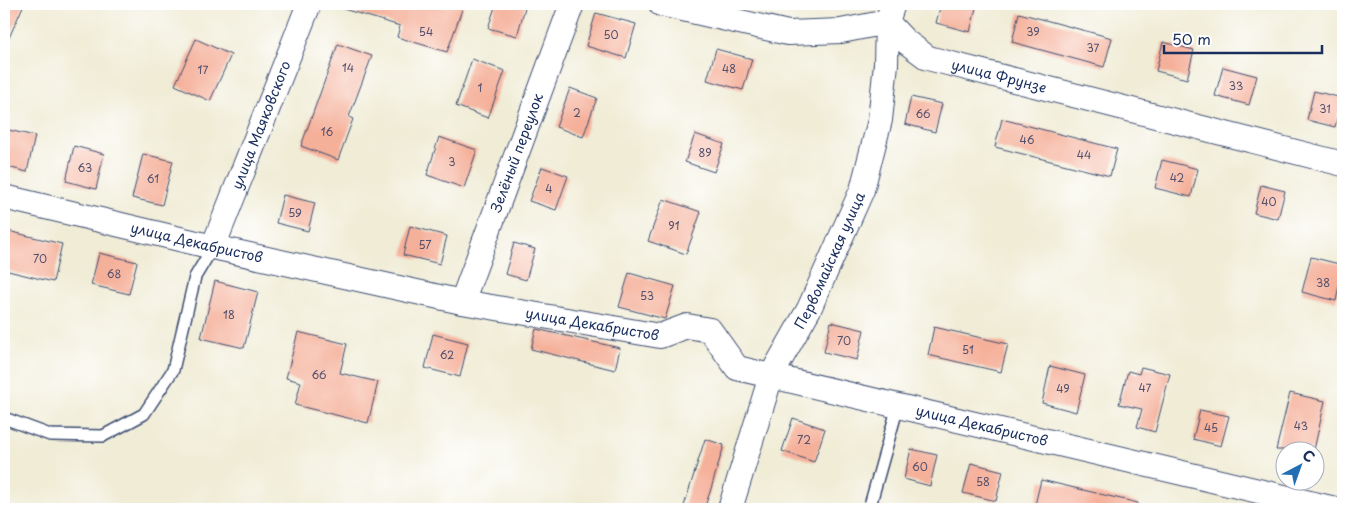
<svg xmlns="http://www.w3.org/2000/svg" width="1347" height="513" font-family="'Playpen Sans',sans-serif">
<rect width="100%" height="100%" fill="#fff"/>
<filter id="ink" filterUnits="userSpaceOnUse"><feTurbulence type="fractalNoise" baseFrequency=".02" numOctaves="2"/><feDisplacementMap in="SourceGraphic" scale="10" xChannelSelector="R" yChannelSelector="G"/><feConvolveMatrix kernelMatrix="1 2 1 2 8 2 1 2 1" color-interpolation-filters="sRGB"/></filter>
<filter id="wash" filterUnits="userSpaceOnUse"><feTurbulence type="fractalNoise" baseFrequency=".0096" numOctaves="4" result="noise"/><feDisplacementMap in="SourceGraphic" scale="20" xChannelSelector="R" yChannelSelector="G"/><feGaussianBlur stdDeviation="1.12" result="paint"/><feColorMatrix in="noise" values="0 0 0 0 0 0 0 0 0 0 0 0 0 0 0 0 0 1.4 0 .05"/><feComposite in="paint" operator="in"/></filter>
<g filter="url(#wash)">
<rect width="100%" height="100%" fill="#f0ecd6"/>
<g id="blocks">
<g fill="#f5b09a">
<path d="M 4,4 L 24,4 L 4,49 Z"/>
<path d="M 340,4 L 464,4 L 447,52 L 397,37 L 400,26 L 340,8 Z"/>
<path d="M 496,4 L 526,4 L 517,36 L 488,28 Z"/>
<path d="M 941,4 L 977,4 L 970,32 L 936,23 Z"/>
<path d="M 596,13 L 636,24 L 626,58 L 586,46 Z"/>
<path d="M 1019,13 L 1112,38 L 1104,67 L 1012,42 Z"/>
<path d="M 196,39 L 231,55 L 210,101 L 175,85 Z"/>
<path d="M 1163,42 L 1194,50 L 1187,79 L 1156,71 Z"/>
<path d="M 338,44 L 372,56 L 349,117 L 353,119 L 338,160 L 301,146 Z"/>
<path d="M 716,49 L 752,59 L 743,90 L 707,80 Z"/>
<path d="M 472,59 L 505,71 L 488,118 L 456,106 Z"/>
<path d="M 1223,67 L 1257,76 L 1249,105 L 1215,96 Z"/>
<path d="M 570,88 L 597,98 L 583,137 L 556,127 Z"/>
<path d="M 1314,91 L 1342,98 L 1335,127 L 1307,120 Z"/>
<path d="M 911,97 L 942,104 L 935,132 L 905,124 Z"/>
<path d="M 1002,119 L 1117,149 L 1110,176 L 995,147 Z"/>
<path d="M 4,129 L 35,136 L 27,172 L 4,166 Z"/>
<path d="M 695,134 L 724,144 L 714,172 L 685,162 Z"/>
<path d="M 439,137 L 477,150 L 464,188 L 427,175 Z"/>
<path d="M 74,146 L 104,154 L 96,189 L 66,181 Z"/>
<path d="M 143,154 L 173,161 L 162,205 L 132,198 Z"/>
<path d="M 1162,160 L 1198,169 L 1191,197 L 1155,188 Z"/>
<path d="M 542,167 L 568,176 L 556,210 L 529,201 Z"/>
<path d="M 1261,185 L 1285,191 L 1278,219 L 1254,213 Z"/>
<path d="M 283,195 L 315,203 L 308,231 L 276,223 Z"/>
<path d="M 663,199 L 701,212 L 686,254 L 648,241 Z"/>
<path d="M 410,226 L 447,236 L 440,264 L 403,255 Z"/>
<path d="M 4,230 L 62,244 L 53,282 L 4,270 Z"/>
<path d="M 514,243 L 535,249 L 526,280 L 505,274 Z"/>
<path d="M 99,253 L 137,262 L 129,294 L 91,285 Z"/>
<path d="M 1311,257 L 1343,265 L 1336,301 L 1302,292 Z"/>
<path d="M 629,273 L 675,286 L 665,319 L 619,307 Z"/>
<path d="M 215,281 L 258,292 L 244,348 L 201,338 Z"/>
<path d="M 831,322 L 864,330 L 857,360 L 824,352 Z"/>
<path d="M 934,327 L 1008,344 L 1001,372 L 928,355 Z"/>
<path d="M 536,329 L 620,348 L 615,370 L 531,349 Z"/>
<path d="M 298,332 L 347,344 L 340,373 L 378,382 L 368,423 L 295,405 L 301,382 L 286,378 Z"/>
<path d="M 433,334 L 468,343 L 460,377 L 425,368 Z"/>
<path d="M 1050,366 L 1085,375 L 1076,412 L 1042,403 Z"/>
<path d="M 1141,367 L 1170,374 L 1155,432 L 1137,427 L 1142,409 L 1119,404 L 1128,371 L 1139,374 Z"/>
<path d="M 1290,393 L 1325,401 L 1314,450 L 1276,450 Z"/>
<path d="M 1200,410 L 1229,416 L 1221,446 L 1193,439 Z"/>
<path d="M 793,418 L 825,429 L 814,462 L 782,451 Z"/>
<path d="M 705,439 L 724,445 L 710,492 L 704,509 L 683,509 Z"/>
<path d="M 911,449 L 937,455 L 930,486 L 904,479 Z"/>
<path d="M 971,463 L 1003,471 L 996,501 L 963,493 Z"/>
<path d="M 1041,480 L 1138,503 L 1137,509 L 1034,509 Z"/>
</g>
</g>
</g>
<g filter="url(#ink)">
<use href="#blocks" fill-opacity="0" stroke="#3b4b70" stroke-width="1"/>
<g fill="none" stroke-linecap="round" stroke-linejoin="round">
<defs>
<g id="lane">
<path d="M 4,418 L 50,435 L 103,436 L 144,414 L 173,370 L 195,277 L 213,247"/>
<path d="M 869,509 L 898,406"/>
</g>
<g id="street">
<path id="s1" d="M 661,4 L 788,33 L 841,31 L 887,22 L 905,41 L 928,58 L 1343,164"/>
<path id="s2" d="M 4,197 L 213,247 L 462,302 L 660,336 L 687,326 L 710,330 L 737,368 L 1335,509"/>
<path id="s3" d="M 213,247 L 309,4"/>
<path id="s4" d="M 462,302 L 572,4"/>
<path id="s5" d="M 730,509 L 771,376 L 809,309 L 862,190 L 880,120 L 886,64 L 887,22 L 893,4"/>
</g>
</defs>
<use href="#lane" stroke="#3b4b70" stroke-width="14"/>
<use href="#street" stroke="#3b4b70" stroke-width="26"/>
<use href="#lane" stroke="#fff" stroke-width="11"/>
<use href="#street" stroke="#fff" stroke-width="24"/>
</g>
</g>
<g text-anchor="middle" stroke-width="4.5" stroke-linejoin="round" paint-order="stroke">
<g font-size="11" fill="#524f6d">
<text x="426" y="36">54</text>
<text x="1033" y="36">39</text>
<text x="611" y="39">50</text>
<text x="1093" y="52">37</text>
<text x="348" y="72">14</text>
<text x="729" y="73">48</text>
<text x="203" y="74">17</text>
<text x="1236" y="90">33</text>
<text x="480" y="92">1</text>
<text x="1325" y="113">31</text>
<text x="577" y="117">2</text>
<text x="923" y="118">66</text>
<text x="327" y="136">16</text>
<text x="1027" y="144">46</text>
<text x="705" y="157">89</text>
<text x="1084" y="159">44</text>
<text x="452" y="166">3</text>
<text x="85" y="172">63</text>
<text x="1177" y="182">42</text>
<text x="153" y="183">61</text>
<text x="549" y="193">4</text>
<text x="1269" y="206">40</text>
<text x="295" y="217">59</text>
<text x="674" y="230">91</text>
<text x="425" y="249">57</text>
<text x="40" y="263">70</text>
<text x="114" y="278">68</text>
<text x="1323" y="287">38</text>
<text x="647" y="300">53</text>
<text x="229" y="319">18</text>
<text x="844" y="345">70</text>
<text x="968" y="354">51</text>
<text x="447" y="359">62</text>
<text x="319" y="379">66</text>
<text x="1145" y="392">47</text>
<text x="1063" y="393">49</text>
<text x="1301" y="430">43</text>
<text x="1211" y="432">45</text>
<text x="804" y="444">72</text>
<text x="920" y="471">60</text>
<text x="983" y="486">58</text>
</g>
<g font-size="14" fill="#1b2f5e" stroke="#fff">
<text dy="5" stroke="none"><textPath href="#s1" startOffset="358">улица Фрунзе</textPath></text>
<text dy="5" stroke="none"><textPath href="#s3" startOffset="131">улица Маяковского</textPath></text>
<text dy="5" stroke="none"><textPath href="#s4" startOffset="159">Зелёный переулок</textPath></text>
<text dy="5" stroke="none"><textPath href="#s2" startOffset="198">улица Декабристов</textPath></text>
<text dy="5" stroke="none"><textPath href="#s5" startOffset="269">Первомайская улица</textPath></text>
<text dy="5" stroke="none"><textPath href="#s2" startOffset="602">улица Декабристов</textPath></text>
<text dy="5" stroke="none"><textPath href="#s2" startOffset="1021">улица Декабристов</textPath></text>
</g>
</g>
<rect width="1347" height="513" fill="none" stroke="#fff" stroke-width="20"/>
<g transform="translate(1300 466) rotate(41)"><circle r="24" fill="#ffffff" stroke="#a4acbf"/>
<path d="M0-4L9 19L0 12L-9 19Z" fill="#1f6fb2"/>
<text y="-8" font-size="14" font-weight="bold" text-anchor="middle" fill="#1b2f5e">С</text>
</g>
<path d="M1164 45v8h158v-8" fill="none" stroke="#1b2f5e" stroke-width="2.5"/>
<text x="1172" y="45" font-size="15" fill="#1b2f5e" stroke="#ffffff" stroke-width="4" paint-order="stroke">50 m</text>
</svg>
